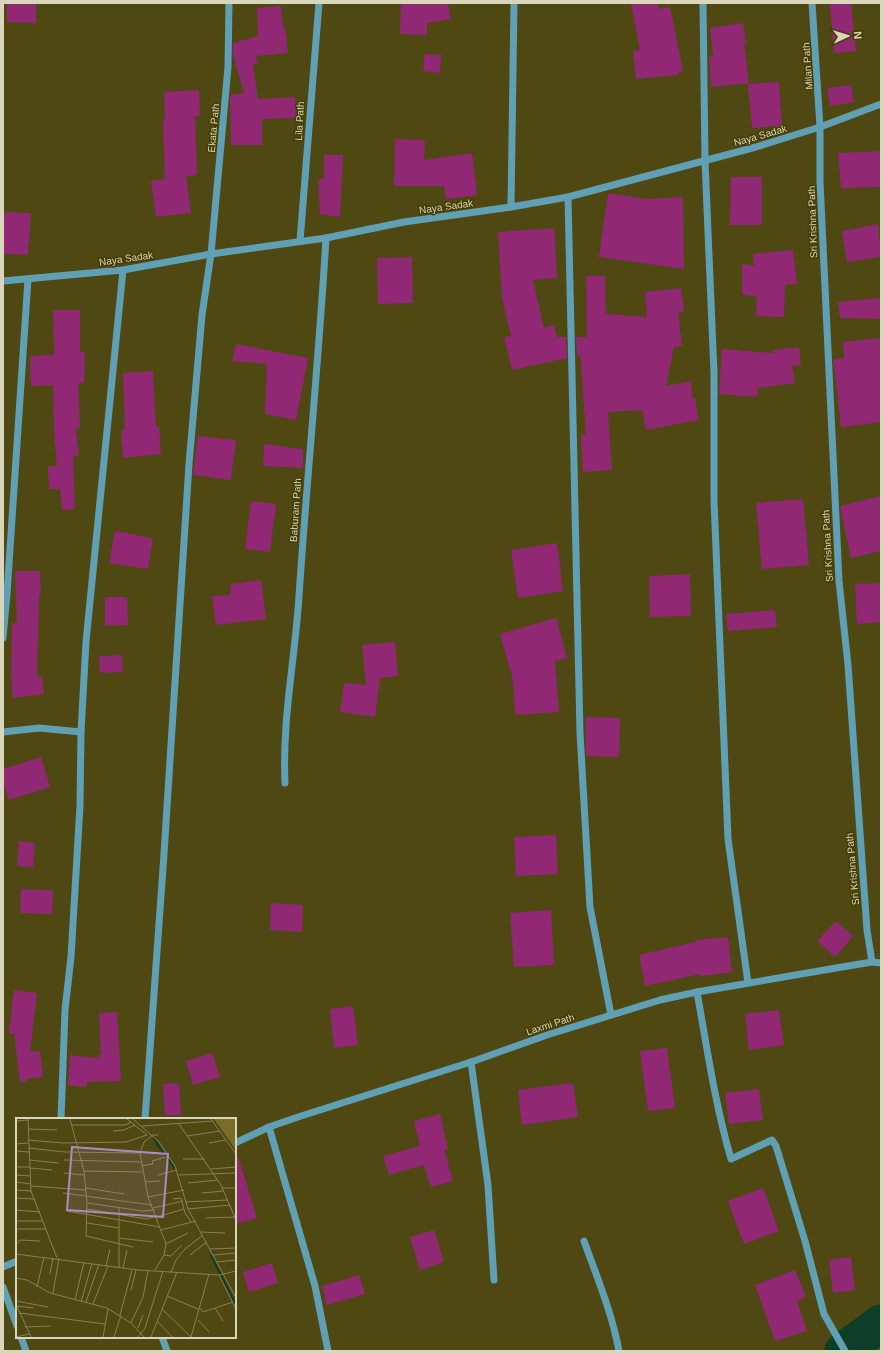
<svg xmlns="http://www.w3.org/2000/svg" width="884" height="1354" font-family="Arial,sans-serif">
<rect width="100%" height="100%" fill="#4f4812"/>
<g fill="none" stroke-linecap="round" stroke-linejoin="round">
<path stroke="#0c3e29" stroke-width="37" d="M 843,1351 L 881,1323"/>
</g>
<g fill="#902874">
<path d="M 7,3 L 36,3 L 36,23 L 7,22 Z"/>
<path d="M 401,3 L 448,3 L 451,19 L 427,23 L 427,35 L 400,34 Z"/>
<path d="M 631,3 L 658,3 L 659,9 L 670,7 L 683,71 L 678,72 L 678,75 L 636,79 L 633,51 L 640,50 Z"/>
<path d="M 830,3 L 851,3 L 856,51 L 834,53 Z"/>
<path d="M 281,6 L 283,28 L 285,28 L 288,53 L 255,56 L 258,63 L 253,65 L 258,99 L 295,97 L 296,118 L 262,119 L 262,145 L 231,145 L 230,95 L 244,93 L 233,55 L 233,43 L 258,36 L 257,8 Z"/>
<path d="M 743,23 L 746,44 L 744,44 L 749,83 L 711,87 L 709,57 L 713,56 L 710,28 Z"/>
<path d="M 425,54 L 441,55 L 440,73 L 423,71 Z"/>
<path d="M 779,82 L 782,126 L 752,128 L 748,84 Z"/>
<path d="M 851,85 L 854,102 L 830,106 L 827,88 Z"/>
<path d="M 199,90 L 200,116 L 195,116 L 197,175 L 186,176 L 191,213 L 156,217 L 151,181 L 165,179 L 163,120 L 165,120 L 164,92 Z"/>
<path d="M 395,139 L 425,140 L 424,160 L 472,153 L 477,195 L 446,199 L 444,186 L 394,186 Z"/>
<path d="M 881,151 L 881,187 L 841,188 L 838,153 Z"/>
<path d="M 324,155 L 343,155 L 340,217 L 320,214 L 318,179 L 324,179 Z"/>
<path d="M 731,177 L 762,177 L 762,225 L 730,225 Z"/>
<path d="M 608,193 L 647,199 L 683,197 L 684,269 L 599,257 Z"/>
<path d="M 3,212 L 31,213 L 28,255 L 3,254 Z"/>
<path d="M 878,224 L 881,257 L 847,262 L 842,231 Z"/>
<path d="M 554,228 L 557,278 L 533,280 L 544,328 L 554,325 L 557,337 L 566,337 L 567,358 L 512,370 L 504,337 L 511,336 L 502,298 L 498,232 Z"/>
<path d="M 793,250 L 797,284 L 785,285 L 784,317 L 756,316 L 757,297 L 742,294 L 742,264 L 754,266 L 753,254 Z"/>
<path d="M 412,257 L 413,303 L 378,304 L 377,258 Z"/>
<path d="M 586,276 L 605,276 L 606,314 L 647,317 L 645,292 L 681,288 L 684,312 L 678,312 L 682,346 L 674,347 L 666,386 L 691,381 L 692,398 L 695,398 L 699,420 L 646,430 L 642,410 L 608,412 L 612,470 L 583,472 L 581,435 L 586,435 L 581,365 L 580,355 L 577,355 L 576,337 L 587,337 Z"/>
<path d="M 881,298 L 881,319 L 840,318 L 838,302 Z"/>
<path d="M 53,310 L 80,310 L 80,352 L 85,352 L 84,383 L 78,383 L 80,427 L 76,428 L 79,456 L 73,456 L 75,509 L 62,510 L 60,489 L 49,489 L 48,466 L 57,466 L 54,433 L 53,385 L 31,386 L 30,356 L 54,355 Z"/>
<path d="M 881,338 L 881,422 L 841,427 L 833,359 L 844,358 L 843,342 Z"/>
<path d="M 236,344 L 308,358 L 296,420 L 265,414 L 267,364 L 232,361 Z"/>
<path d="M 799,347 L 801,365 L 792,366 L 795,383 L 758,388 L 757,397 L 719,394 L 722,349 L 773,353 L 773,350 Z"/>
<path d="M 153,371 L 156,427 L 159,426 L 161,454 L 123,458 L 121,430 L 125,429 L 123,373 Z"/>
<path d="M 198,436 L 236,440 L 231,480 L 193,475 Z"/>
<path d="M 264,444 L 303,449 L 303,468 L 263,466 Z"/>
<path d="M 881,496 L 881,551 L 851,558 L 840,506 Z"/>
<path d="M 803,499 L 809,565 L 762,569 L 756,503 Z"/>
<path d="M 251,501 L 276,504 L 270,552 L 245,549 Z"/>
<path d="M 115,531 L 153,538 L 148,569 L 109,563 Z"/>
<path d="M 557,543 L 563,591 L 518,598 L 511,550 Z"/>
<path d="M 15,571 L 40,571 L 41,595 L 39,595 L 37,677 L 42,676 L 44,694 L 13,698 L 11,678 L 12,623 L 17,623 Z"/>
<path d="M 690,574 L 691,616 L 650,617 L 649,576 Z"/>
<path d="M 261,580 L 266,619 L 216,625 L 212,596 L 230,595 L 231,584 Z"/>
<path d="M 881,583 L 881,622 L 857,624 L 855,584 Z"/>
<path d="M 105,597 L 127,597 L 128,625 L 105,626 Z"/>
<path d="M 775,610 L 777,627 L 728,631 L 726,614 Z"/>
<path d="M 556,618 L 567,658 L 555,661 L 559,712 L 515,715 L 513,680 L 500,634 Z"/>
<path d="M 395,642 L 398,676 L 380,678 L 375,717 L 340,712 L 344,683 L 366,685 L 362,645 Z"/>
<path d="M 122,655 L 123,672 L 100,673 L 99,656 Z"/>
<path d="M 586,717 L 620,718 L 619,757 L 586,756 Z"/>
<path d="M 41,757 L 50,787 L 9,800 L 3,781 L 3,769 Z"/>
<path d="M 556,835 L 558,874 L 516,876 L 514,837 Z"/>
<path d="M 19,841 L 35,843 L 33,867 L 17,866 Z"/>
<path d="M 21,889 L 53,890 L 52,914 L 20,913 Z"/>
<path d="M 271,903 L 303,905 L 302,932 L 270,930 Z"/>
<path d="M 551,910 L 554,965 L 514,967 L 510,913 Z"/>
<path d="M 836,921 L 853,936 L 835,957 L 817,941 Z"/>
<path d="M 728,937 L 732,972 L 700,976 L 700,974 L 645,986 L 639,955 L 696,942 L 696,940 Z"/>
<path d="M 14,990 L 37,993 L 30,1052 L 40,1051 L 43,1077 L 26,1079 L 26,1082 L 20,1082 L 14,1034 L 9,1033 Z"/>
<path d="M 353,1006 L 358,1045 L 334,1048 L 330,1009 Z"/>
<path d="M 779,1010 L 784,1045 L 749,1050 L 745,1014 Z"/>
<path d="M 117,1012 L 121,1081 L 87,1082 L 86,1087 L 68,1085 L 70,1055 L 98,1058 L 97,1055 L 101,1055 L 99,1013 Z"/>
<path d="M 667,1048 L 675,1108 L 648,1111 L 640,1051 Z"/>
<path d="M 212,1053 L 220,1077 L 193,1085 L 186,1061 Z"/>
<path d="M 179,1083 L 181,1115 L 165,1115 L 163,1084 Z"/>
<path d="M 573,1083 L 578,1117 L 522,1125 L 518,1090 Z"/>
<path d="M 759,1089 L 763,1120 L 729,1124 L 725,1093 Z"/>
<path d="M 440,1114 L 448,1149 L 444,1150 L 453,1181 L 431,1187 L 424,1165 L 389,1175 L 383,1156 L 420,1146 L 414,1121 Z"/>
<path d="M 235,1159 L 239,1159 L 257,1218 L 235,1224 Z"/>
<path d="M 763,1188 L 779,1231 L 744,1244 L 728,1201 Z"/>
<path d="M 434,1230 L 444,1262 L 420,1270 L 410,1237 Z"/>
<path d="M 851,1257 L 855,1290 L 833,1293 L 829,1260 Z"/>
<path d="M 272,1263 L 278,1283 L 249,1292 L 243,1272 Z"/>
<path d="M 795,1270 L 806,1297 L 797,1301 L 807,1331 L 775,1341 L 755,1285 Z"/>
<path d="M 359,1275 L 365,1294 L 327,1305 L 322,1286 Z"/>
</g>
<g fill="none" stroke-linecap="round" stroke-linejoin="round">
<g stroke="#60a0b5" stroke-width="7">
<path d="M 703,3 L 705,161 L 714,373 L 714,500 L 728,839 L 748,983"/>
<path d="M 812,3 L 820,127 L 820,182 L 839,581 L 848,665 L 867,930 L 872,962"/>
<path d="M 568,197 L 580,733 L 590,907 L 611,1015"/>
<path d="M 511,207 L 514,3"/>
<path d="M 300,241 L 319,3"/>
<path d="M 3,281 L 123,270 L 211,254 L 326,238 L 404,222 L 511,207 L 568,197 L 756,147 L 820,127 L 881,104"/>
<path d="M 3,638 L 7,594 L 28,279"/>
<path d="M 3,732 L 39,728 L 81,732"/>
<path d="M 285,783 C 282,720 295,659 299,596 C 307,477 319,357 326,238"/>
<path d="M 697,992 C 707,1048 715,1104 731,1159 L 772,1140 L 776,1146 L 805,1241 L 824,1314 L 845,1351"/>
<path d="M 471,1062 L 488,1185 L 494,1280"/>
<path d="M 61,1119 L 65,1010 L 71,957 L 80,806 L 81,732 L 86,642 L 123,270"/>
<path d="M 145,1119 L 164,854 L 189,464 L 202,315 L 211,254 L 228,67 L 229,3"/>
<path d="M 269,1127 L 315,1286 L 328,1351"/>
<path d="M 235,1143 L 269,1127 L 301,1116 L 471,1062 L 547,1035 L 660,1000 L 697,992 L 842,967 L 872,962 L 881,963"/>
<path d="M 584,1241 C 597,1277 612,1313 619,1351"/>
<path d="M 3,1267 L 17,1261"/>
<path d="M 3,1287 L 17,1326"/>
<path d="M 21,1337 L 26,1351"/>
<path d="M 162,1337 L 167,1351"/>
</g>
</g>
<g text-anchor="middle" stroke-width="3" stroke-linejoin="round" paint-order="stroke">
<g font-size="10" fill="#dad6bb" stroke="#453d03">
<text transform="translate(807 66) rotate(-94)" y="4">Milan Path</text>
<text transform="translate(299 121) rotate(-87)" y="4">Lila Path</text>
<text transform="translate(213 128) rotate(-85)" y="4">Ekata Path</text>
<text transform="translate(760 135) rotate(-16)" y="4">Naya Sadak</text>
<text transform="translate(446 206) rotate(-8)" y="4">Naya Sadak</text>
<text transform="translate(812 222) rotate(-92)" y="4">Sri Krishna Path</text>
<text transform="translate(126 258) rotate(-8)" y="4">Naya Sadak</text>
<text transform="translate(295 510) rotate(-86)" y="4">Baburam Path</text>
<text transform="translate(827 546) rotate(-93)" y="4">Sri Krishna Path</text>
<text transform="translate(852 869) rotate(-95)" y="4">Sri Krishna Path</text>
<text transform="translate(550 1024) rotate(-18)" y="4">Laxmi Path</text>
</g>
</g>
<g transform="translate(16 1118)">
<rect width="220" height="220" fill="#4f4812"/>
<path d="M 198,1 L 220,1 L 220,32 Z" fill="#786e27"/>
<path fill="none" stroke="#0c3e29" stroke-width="2" d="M 137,20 L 159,51M 195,137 L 220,187"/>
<path fill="none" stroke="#878156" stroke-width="1" d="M 12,1 L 15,73 L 41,140M 54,1 L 68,53 L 71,85 L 70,118 L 117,129M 111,1 L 131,17M 117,1 L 143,24 L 159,48 L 172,91 L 220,180M 195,1 L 220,36M 0,3 L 12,2M 163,6 L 205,67 L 220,102M 56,7 L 109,7 L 115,4M 126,8 L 197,3M 12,11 L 41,12M 97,13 L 108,12 L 119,7M 171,18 L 204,13M 12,22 L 47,25 L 110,24 L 131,17M 193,25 L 210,22M 0,26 L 12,25M 12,30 L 49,34 L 124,35M 0,33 L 13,34M 167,41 L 189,41M 13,42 L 43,45M 48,42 L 125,44M 125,48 L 137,46 L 136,43 L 153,38M 0,49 L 14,49M 14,50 L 36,52M 195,51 L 220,49M 68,53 L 126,54M 48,55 L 68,57M 0,57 L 15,58M 142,57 L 161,52M 163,57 L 220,55M 0,64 L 15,66M 129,64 L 144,63M 172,65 L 202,62M 15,68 L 70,72M 70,70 L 108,76M 206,70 L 220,70M 0,72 L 15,73M 47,75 L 136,87M 186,75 L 208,73M 132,79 L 168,72M 0,80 L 18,81M 157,81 L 165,80 L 169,95 L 175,104M 169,84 L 212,82M 71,85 L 127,93 L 139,92M 137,90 L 167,83M 71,91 L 130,101 L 141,98M 172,91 L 214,87M 0,92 L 24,94M 51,93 L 144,109M 141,99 L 168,91M 190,100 L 219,99M 0,103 L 26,103M 71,105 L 103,110M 0,111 L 30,111M 145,112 L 180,103M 185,114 L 209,115M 103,120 L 137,124M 150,126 L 172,115M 0,127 L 4,122 L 24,123M 194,131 L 220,130M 0,136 L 122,152 L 203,157 L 220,153M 148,137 L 155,138 L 166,127M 174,137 L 191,124M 197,137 L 220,135M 201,144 L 220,142M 90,148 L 94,131M 103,150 L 103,90M 107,150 L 111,132M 139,152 L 148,137 L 150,126 L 132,79 L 124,35 L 128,24 L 137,17 L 142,17M 155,154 L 160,142 L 169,131 L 187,117M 34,156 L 37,140M 203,157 L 220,191M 0,160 L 11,162 L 34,175 L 91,190 L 115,205 L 128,219M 21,169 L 28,139M 115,172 L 120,152M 37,175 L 43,140M 151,178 L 182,191M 59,182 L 68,144M 0,183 L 32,189M 65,184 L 76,145M 70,184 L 83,146M 0,186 L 15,219M 77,186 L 92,148M 1,188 L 18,190M 183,189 L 187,194 L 217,184M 199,190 L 207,203M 146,191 L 175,219M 3,195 L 89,206M 104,197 L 116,152M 182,202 L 193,214M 141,203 L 156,219M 115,205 L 127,179 L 132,152M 9,209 L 35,208M 122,210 L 127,197M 0,219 L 13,216M 87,219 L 92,191M 98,219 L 105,197M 122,219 L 129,210 L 147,153M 135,219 L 161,154M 175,219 L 193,156"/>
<path fill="#af8abd" fill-opacity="0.15" stroke="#af8abd" stroke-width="2" d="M 56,29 L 152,36 L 147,99 L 51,92 Z"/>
<rect width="220" height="220" fill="none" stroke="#dad6bb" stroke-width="2"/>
</g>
<rect width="884" height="1354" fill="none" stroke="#dad6bb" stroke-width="8"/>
<g transform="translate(848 36) rotate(86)" stroke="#453d03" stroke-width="3" paint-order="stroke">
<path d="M0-3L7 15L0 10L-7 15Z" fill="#dad6bb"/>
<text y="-6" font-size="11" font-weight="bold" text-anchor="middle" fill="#dad6bb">N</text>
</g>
</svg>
